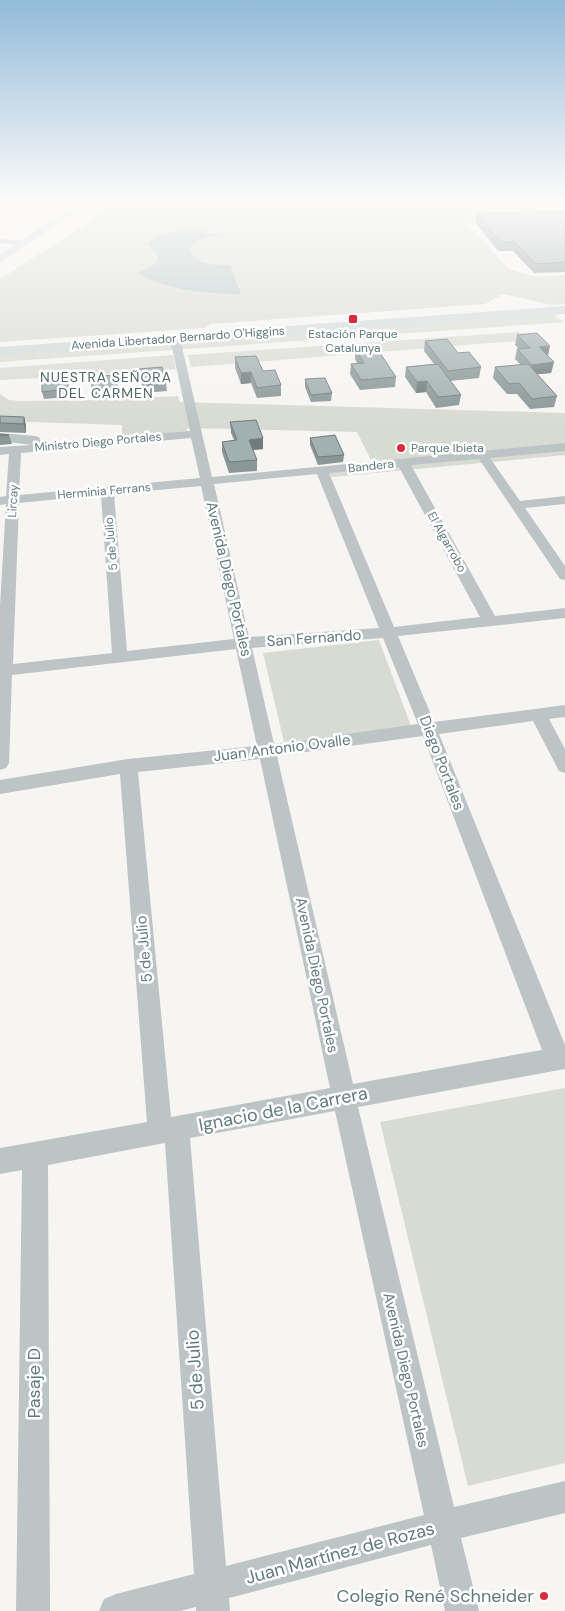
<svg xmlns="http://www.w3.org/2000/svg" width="565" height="1611" font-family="'DM Sans',sans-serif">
<rect width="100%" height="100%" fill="#f6f5f2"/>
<g fill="#d8dbd2">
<path d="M 307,198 L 523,198 L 544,217 L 565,217 L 466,223 L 509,269 L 535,277 L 565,275 L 565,304 L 552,305 L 503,294 L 485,304 L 211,324 L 205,328 L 0,342 L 0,279 L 85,225 L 106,208 Z"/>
<path d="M 555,313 L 556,317 L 565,322 L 0,362 L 0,353 Z"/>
<path d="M 519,332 L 542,339 L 191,367 L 188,355 Z"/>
<path d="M 173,355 L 176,369 L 38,380 L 38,378 L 0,380 L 0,368 Z"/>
<path d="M 0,394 L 9,400 L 21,401 L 95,400 L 178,396 L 180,402 L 565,413 L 565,455 L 332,477 L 328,473 L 375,468 L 357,432 L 187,428 L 188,435 L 122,441 L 122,425 L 0,421 Z"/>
<path d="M 379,640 L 411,726 L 284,742 L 263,653 Z"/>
<path d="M 565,1088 L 565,1463 L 468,1486 L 380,1122 Z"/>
</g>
<path fill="#b4c5c5" d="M 201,231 L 225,236 C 212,236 198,238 190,248 C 190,265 218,265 230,265 L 241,294 C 205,294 167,290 137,273 L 151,267 L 157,261 L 157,254 L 147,244 C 160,230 184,231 201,231 Z"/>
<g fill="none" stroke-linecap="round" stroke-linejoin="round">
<g fill="#bcc4c5" fill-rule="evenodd">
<path d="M 7,198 L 17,198 L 0,207 L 0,202 Z"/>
<path d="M 0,239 L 26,241 L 30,243 L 26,245 L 0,243 Z"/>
<path d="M 175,335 L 180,338 L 212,477 L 565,443 L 565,451 L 490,458 L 520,501 L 565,496 L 565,504 L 525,508 L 565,566 L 565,580 L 560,579 L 479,459 L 411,465 L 495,616 L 565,608 L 565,618 L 398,636 L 434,722 L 565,705 L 565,717 L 549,719 L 565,749 L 565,773 L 559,771 L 533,721 L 439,734 L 565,1045 L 565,1069 L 358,1107 L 454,1507 L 565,1481 L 565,1513 L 461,1538 L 479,1611 L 445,1611 L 431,1545 L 229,1598 L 230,1611 L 196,1611 L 196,1607 L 180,1611 L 99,1611 L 104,1599 L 116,1594 L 194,1574 L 165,1143 L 48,1165 L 50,1611 L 16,1611 L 22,1170 L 0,1174 L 0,1148 L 147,1122 L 120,774 L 0,794 L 0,780 L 128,759 L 257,746 L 236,649 L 12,675 L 9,763 L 6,768 L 0,770 L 0,606 L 6,504 L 0,505 L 0,497 L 6,496 L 9,454 L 0,455 L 0,447 L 32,445 L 0,441 L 0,433 L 35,436 L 39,437 L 42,444 L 190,431 L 170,338 ZM 191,438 L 200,478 L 19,495 L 21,453 ZM 399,467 L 480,617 L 394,627 L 329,473 ZM 317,474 L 379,628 L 249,637 L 214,484 ZM 201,486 L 234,639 L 127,651 L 114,494 ZM 101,495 L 112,653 L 13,664 L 19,503 ZM 383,638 L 418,724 L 274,744 L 252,648 ZM 423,736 L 542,1050 L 353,1084 L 277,756 ZM 260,759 L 330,1088 L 171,1117 L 138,772 ZM 335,1111 L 424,1515 L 226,1566 L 190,1138 Z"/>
</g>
<g fill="#d0d8d8" fill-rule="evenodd">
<path d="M 86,198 L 98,198 L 0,262 L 0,254 Z"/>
<path d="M 565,306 L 565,314 L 0,355 L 0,347 Z"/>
</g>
</g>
<g fill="#8a9797">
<path d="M 565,211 L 565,272 L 534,273 L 513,251 L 498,251 L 475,222 L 477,214 Z"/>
<path d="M 517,335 L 548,356 L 554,362 L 551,373 L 537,374 L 557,396 L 554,407 L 530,409 L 517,394 L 507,394 L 493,378 L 495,367 L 521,365 L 515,359 L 517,349 L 519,349 L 515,345 Z"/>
<path d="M 425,341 L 458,353 L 481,367 L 479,378 L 450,381 L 461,395 L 459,405 L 436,408 L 426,392 L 416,393 L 405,377 L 406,367 L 434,364 L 424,351 Z"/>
<path d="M 355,349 L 396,377 L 395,387 L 360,390 L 350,374 L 351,364 L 357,363 L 355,359 Z"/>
<path d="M 235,357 L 263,371 L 281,385 L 281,396 L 257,398 L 251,383 L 241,384 L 235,368 Z"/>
<path d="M 139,369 L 166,383 L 167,391 L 144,393 Z"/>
<path d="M 115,375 L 119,398 L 95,400 L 93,393 Z"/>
<path d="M 305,379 L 332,393 L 331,401 L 311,402 L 305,387 Z"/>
<path d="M 68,380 L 69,397 L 44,399 L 42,392 Z"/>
<path d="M 0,416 L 24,417 L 26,426 L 26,433 L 0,432 Z"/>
<path d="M 230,422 L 263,449 L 253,450 L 257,460 L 257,471 L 229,473 L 222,452 L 222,442 L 234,440 L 231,433 Z"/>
<path d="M 0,434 L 9,435 L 12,444 L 0,445 Z"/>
<path d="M 310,438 L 344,455 L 343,462 L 318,465 L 310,445 Z"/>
</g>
<g fill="#717b7b">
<path d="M 550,346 L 548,356 L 539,347 Z"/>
<path d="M 554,362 L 551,373 L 530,375 L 532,365 Z"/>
<path d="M 251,372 L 251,383 L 241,384 L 241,373 Z"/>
<path d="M 67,373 L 68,380 L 69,397 L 68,389 Z"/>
<path d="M 427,381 L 426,392 L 416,393 L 417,382 Z"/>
<path d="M 24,417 L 26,426 L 26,433 L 24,424 Z"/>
<path d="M 263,438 L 263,449 L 249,450 L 249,440 Z"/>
</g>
<g fill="#a1b0b0" stroke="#717b7b">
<path d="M 565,211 L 565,262 L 536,264 L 515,242 L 500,242 L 477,214 Z"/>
<path d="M 537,333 L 550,346 L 539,347 L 554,362 L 532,365 L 517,349 L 530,348 L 517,335 Z"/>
<path d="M 447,339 L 458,353 L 469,352 L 481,367 L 448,371 L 425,341 Z"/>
<path d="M 376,347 L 396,377 L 361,380 L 351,364 L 364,363 L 355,349 Z"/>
<path d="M 256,356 L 263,371 L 275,370 L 281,385 L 257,388 L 251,372 L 241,373 L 235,357 Z"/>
<path d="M 438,364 L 461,395 L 438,397 L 427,381 L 417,382 L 406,367 Z"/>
<path d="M 528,364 L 557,396 L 532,399 L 519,383 L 509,384 L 495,367 Z"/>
<path d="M 162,367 L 166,383 L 143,385 L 139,369 Z"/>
<path d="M 67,373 L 68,389 L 42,392 L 42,375 Z"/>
<path d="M 115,375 L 118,391 L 93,393 L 91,377 Z"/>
<path d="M 325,378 L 332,393 L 311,395 L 305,379 Z"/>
<path d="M 0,416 L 24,417 L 24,424 L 0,423 Z"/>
<path d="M 256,420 L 263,438 L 249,440 L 257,460 L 229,462 L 222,442 L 237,440 L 230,422 Z"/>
<path d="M 0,434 L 9,435 L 0,436 Z"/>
<path d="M 335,435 L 344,455 L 318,457 L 310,438 Z"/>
</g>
<linearGradient id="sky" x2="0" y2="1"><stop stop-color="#93bbda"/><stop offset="0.47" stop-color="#fbfaf9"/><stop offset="1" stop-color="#fbfaf9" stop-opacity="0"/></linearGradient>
<rect width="565" height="424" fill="url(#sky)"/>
<g fill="#df293b" stroke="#fff" stroke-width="2">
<rect x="348" y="314" width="10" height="10" rx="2.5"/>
<circle cx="401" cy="448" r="5"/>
<circle cx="544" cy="1596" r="5"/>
</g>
<g text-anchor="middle" stroke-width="5" stroke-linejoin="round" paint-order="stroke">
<g font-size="12" fill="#617a7d" stroke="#fff">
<text x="353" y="338">Estación Parque<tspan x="353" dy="14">Catalunya</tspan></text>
<text x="411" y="452" text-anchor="start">Parque Ibieta</text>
</g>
<g font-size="12" fill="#617a7d" stroke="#fff">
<text transform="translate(178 338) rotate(-4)" y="4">Avenida Libertador Bernardo O'Higgins</text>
<text transform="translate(98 442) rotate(-5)" y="4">Ministro Diego Portales</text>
<text transform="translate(371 466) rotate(-6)" y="4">Bandera</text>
<text transform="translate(104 491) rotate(-5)" y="4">Herminia Ferrans</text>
<text transform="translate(13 501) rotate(-87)" y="4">Lircay</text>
<text transform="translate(447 542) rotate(61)" y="4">El Algarrobo</text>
<text transform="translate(111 544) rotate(-95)" y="4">5 de Julio</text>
</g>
<g font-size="14" letter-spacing="1" fill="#536668" stroke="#fff">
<text x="106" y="382">NUESTRA SEÑORA<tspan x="106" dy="16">DEL CARMEN</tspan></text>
</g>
<g font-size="15" fill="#617a7d" stroke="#fff">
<text transform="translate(229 579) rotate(77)" y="5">Avenida Diego Portales</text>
<text transform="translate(314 638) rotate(-4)" y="5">San Fernando</text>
<text transform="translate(282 748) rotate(-7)" y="5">Juan Antonio Ovalle</text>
<text transform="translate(442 763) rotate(69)" y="5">Diego Portales</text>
<text transform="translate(144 949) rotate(-95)" y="5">5 de Julio</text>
<text transform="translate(317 975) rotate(78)" y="5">Avenida Diego Portales</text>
<text transform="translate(406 1370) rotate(77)" y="5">Avenida Diego Portales</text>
</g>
<g font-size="18" fill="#617a7d" stroke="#fff">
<text transform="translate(283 1109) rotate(-11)" y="6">Ignacio de la Carrera</text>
<text transform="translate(195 1370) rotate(-94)" y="6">5 de Julio</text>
<text transform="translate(34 1383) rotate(-90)" y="6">Pasaje D</text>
<text transform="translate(340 1553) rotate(-15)" y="6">Juan Martínez de Rozas</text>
</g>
<g font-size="18" fill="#617a7d" stroke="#fff" text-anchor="end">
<text x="534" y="1602">Colegio René Schneider</text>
</g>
</g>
</svg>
